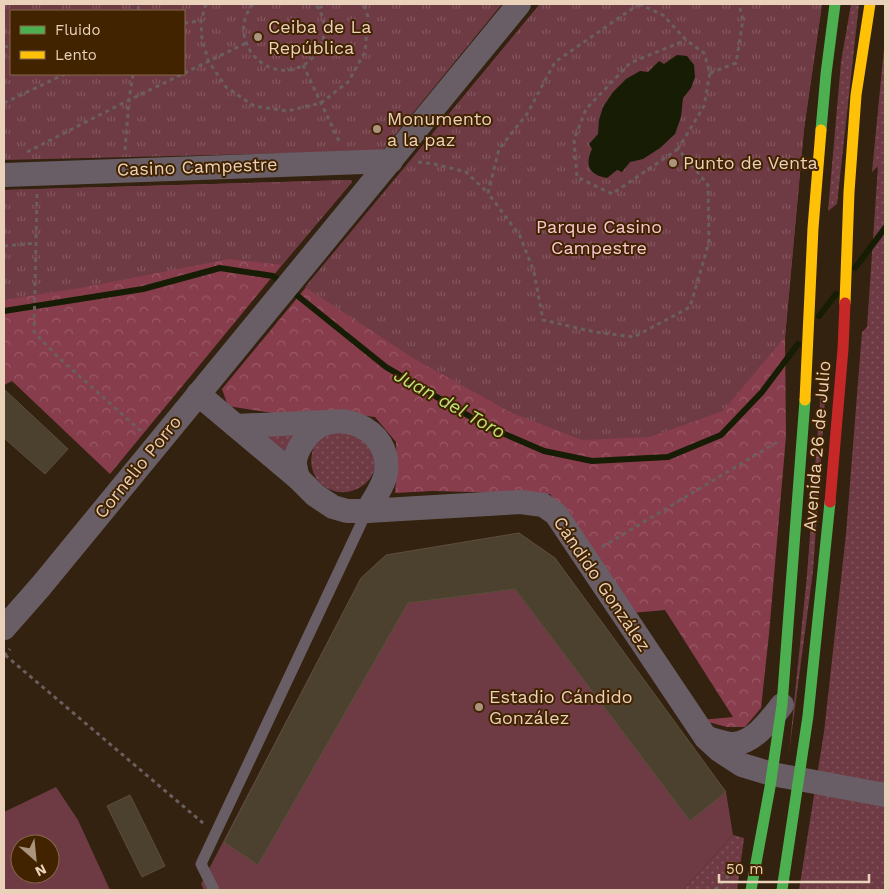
<svg xmlns="http://www.w3.org/2000/svg" width="889" height="894" font-family="'Work Sans',sans-serif">
<defs>
<pattern id="grass-dots" width="8" height="8" patternUnits="userSpaceOnUse" patternTransform="scale(1.25)"><rect width="8" height="8" fill="#6e3b44"/><path d="M2 2h.1M6 6h.1" fill="none" stroke="#83565d" stroke-width="1.8" stroke-linecap="round"/></pattern>
<pattern id="forest-crowns" width="20" height="18" patternUnits="userSpaceOnUse" patternTransform="scale(1.25)"><rect width="20" height="18" fill="#883d4d"/><path d="M2 6a3 3 0 1 1 6 0M12 15a3 3 0 1 1 6 0" fill="none" stroke="#995865"/></pattern>
<pattern id="park-tufts" width="24" height="20" patternUnits="userSpaceOnUse" patternTransform="scale(1.25)"><rect width="24" height="20" fill="#6e3b44"/><path d="M3 7l-1-3M5 7V3M7 7l1-3M15 17l-1-3M17 17v-4M19 17l1-3" fill="none" stroke="#83565d"/></pattern>
</defs>
<rect width="100%" height="100%" fill="#33220f"/>
<g fill="url(#grass-dots)">
<path d="M 851,4 L 859,4 L 837,204 L 828,211 L 841,62 Z"/>
<path d="M 885,38 L 885,890 L 799,890 L 824,732 L 846,534 L 862,332 L 867,327 L 878,166 L 872,172 Z"/>
<path d="M 827,371 L 813,571 L 789,753 L 807,575 L 822,376 Z"/>
<path d="M 343,428 L 370,443 C 372,450 375,459 375,466 C 372,487 346,499 327,488 C 308,478 306,450 322,436 C 327,432 337,430 343,428 Z"/>
<path d="M 296,434 L 282,457 L 259,436 Z"/>
<path d="M 733,835 L 744,838 L 737,890 L 683,890 Z"/>
</g>
<g fill="url(#forest-crowns)">
<path d="M 540,4 L 822,4 L 804,129 L 785,337 L 786,436 L 769,634 L 761,708 L 745,727 L 727,727 L 701,720 L 733,717 L 665,610 L 631,613 L 593,550 L 550,494 L 433,491 L 395,493 L 397,470 L 396,442 L 375,417 L 342,413 L 285,415 L 228,406 L 222,389 Z"/>
<path d="M 351,180 L 352,182 L 282,265 L 110,474 L 12,381 L 4,385 L 4,190 Z"/>
</g>
<g fill="url(#park-tufts)" fill-rule="evenodd">
<path d="M 4,4 L 502,4 L 382,151 L 4,160 ZM 11,11 L 184,11 L 184,74 L 11,74 Z"/>
<path d="M 540,4 L 822,4 L 804,129 L 785,337 L 723,411 L 650,437 L 582,440 L 512,413 L 413,358 L 305,287 Z"/>
<path d="M 351,180 L 352,182 L 282,265 L 229,259 L 86,287 L 4,300 L 4,190 Z"/>
</g>
<g fill="#6e3b44" fill-rule="evenodd">
<path d="M 519,533 L 555,558 L 726,792 L 733,835 L 683,890 L 204,890 L 201,884 L 361,578 L 386,555 Z"/>
<path d="M 56,787 L 78,820 L 110,890 L 4,890 L 4,812 ZM 20,844 L 50,844 L 50,874 L 20,874 Z"/>
</g>
<path fill="#161d04" d="M 677,55 L 687,56 L 694,65 L 695,77 L 691,88 L 683,98 L 681,117 L 675,134 L 660,148 L 643,159 L 630,162 L 622,172 L 617,170 L 607,178 C 590,175 584,166 592,149 L 589,144 L 598,134 L 599,120 L 603,107 L 613,92 L 626,79 L 640,71 L 648,72 L 659,61 L 664,64 Z"/>
<g fill="none" stroke-linecap="round" stroke-linejoin="round">
<g stroke="#161d04" stroke-width="6">
<path d="M 855,268 L 885,228"/>
<path d="M 4,311 L 143,289 L 220,268 L 273,276 L 386,367 L 486,426 L 544,451 L 592,461 L 668,457 L 721,435 L 762,392 L 798,344"/>
<path d="M 819,316 L 836,294"/>
</g>
</g>
<g fill="#4c402e" stroke="#5c4e3a">
<path d="M 5,390 L 68,449 L 45,474 L 4,438 Z"/>
<path d="M 519,533 L 555,558 L 726,792 L 690,821 L 515,589 L 408,603 L 258,865 L 224,842 L 361,578 L 386,555 Z"/>
<path d="M 130,795 L 165,866 L 142,877 L 107,806 Z"/>
</g>
<g fill="none" stroke-linecap="round" stroke-linejoin="round">
<g stroke="#6a5e5e" stroke-width="3" stroke-dasharray="4 4" stroke-linecap="butt">
<path d="M 206,4 L 201,21 L 202,40 L 209,62 L 226,87 L 254,106 L 287,111 L 321,103 L 348,82 L 365,52 L 368,17 L 364,4"/>
<path d="M 253,4 C 223,41 271,90 308,62 C 315,56 321,49 323,40 C 326,27 324,14 315,4"/>
<path d="M 639,4 L 663,15 L 686,40 L 704,53 L 710,73 L 704,106 L 678,149 L 708,185 L 709,242 L 690,307 L 634,337 L 595,332 L 543,320 L 534,272 L 520,236 L 488,193 L 499,149 L 527,114 L 555,62 Z"/>
<path d="M 319,8 L 328,4"/>
<path d="M 138,10 L 139,4"/>
<path d="M 131,11 L 143,11"/>
<path d="M 184,23 L 201,21"/>
<path d="M 4,47 L 11,46"/>
<path d="M 303,65 L 339,141"/>
<path d="M 710,73 L 736,63 L 743,20 L 739,4"/>
<path d="M 4,103 L 65,74"/>
<path d="M 678,149 L 612,194 L 577,177 L 574,140 L 586,109 L 630,63 L 686,40"/>
<path d="M 125,150 L 129,100 L 133,74"/>
<path d="M 27,152 L 129,100 L 246,43"/>
<path d="M 418,162 L 434,164 L 466,172 L 487,192"/>
<path d="M 37,194 L 34,332 L 59,358 L 141,431"/>
<path d="M 4,246 L 36,243"/>
<path d="M 602,547 L 779,441"/>
<path d="M 5,655 L 203,823"/>
<path d="M 4,656 L 10,649"/>
<path d="M 715,890 L 729,875"/>
</g>
<path stroke="#695e65" stroke-width="11" d="M 214,890 L 201,864 L 367,511"/>
<g stroke="#695e65" stroke-width="24">
<path d="M 4,175 L 391,161"/>
<path d="M 198,394 L 298,478 L 315,495 L 333,507 L 347,511 L 367,511 L 521,502 L 543,505 L 556,514 L 706,738 L 719,750 L 742,765 L 772,774 L 885,795"/>
<path d="M 236,426 L 326,422"/>
<path d="M 298,478 C 297,473 295,468 295,463 C 295,455 299,448 303,442 C 328,400 397,427 385,477 C 382,488 373,501 367,511"/>
<path d="M 4,628 L 41,586 L 519,4"/>
<path d="M 707,738 C 715,740 726,744 734,744 C 755,742 770,720 782,705"/>
</g>
<g stroke="#4caf50" stroke-width="11">
<path d="M 821,130 L 826,74 L 835,4"/>
<path d="M 751,890 L 770,787 L 782,705 L 805,400"/>
<path d="M 782,890 L 808,716 L 830,502"/>
</g>
<g stroke="#ffc107" stroke-width="11">
<path d="M 845,303 L 849,192 L 856,95 L 870,4"/>
<path d="M 805,400 L 813,228 L 821,130"/>
</g>
<path stroke="#c62828" stroke-width="11" d="M 830,502 L 843,349 L 845,303"/>
</g>
<g fill="#aa947e" stroke="#422300" stroke-width="2">
<circle cx="258" cy="37" r="5"/>
<circle cx="377" cy="129" r="5"/>
<circle cx="673" cy="163" r="5"/>
<circle cx="479" cy="707" r="5"/>
</g>
<g text-anchor="middle" stroke-width="4" stroke-linejoin="round" paint-order="stroke">
<g font-size="18" fill="#ead1ba" stroke="#422300" text-anchor="start">
<text x="268" y="33">Ceiba de La<tspan x="268" dy="21">República</tspan></text>
<text x="387" y="125">Monumento<tspan x="387" dy="21">a la paz</tspan></text>
<text x="683" y="169">Punto de Venta</text>
<text x="489" y="703">Estadio Cándido<tspan x="489" dy="21">González</tspan></text>
</g>
<g font-size="18" fill="#ead1ba" stroke="#422300">
<text transform="translate(197 167) rotate(-2)" y="6">Casino Campestre</text>
<text transform="translate(817 446) rotate(-85)" y="6">Avenida 26 de Julio</text>
<text transform="translate(138 467) rotate(-51)" y="6">Cornelio Porro</text>
<text transform="translate(602 584) rotate(56)" y="6">Cándido González</text>
</g>
<g font-size="18" fill="#f9c7d1" stroke="#422300">
<text x="599" y="233">Parque Casino<tspan x="599" dy="21">Campestre</tspan></text>
</g>
<g font-size="19" font-style="italic" fill="#bbe376" stroke="#422300">
<text transform="translate(450 403) rotate(29)" y="7">Juan del Toro</text>
</g>
</g>
<rect width="889" height="894" fill="none" stroke="#ead1ba" stroke-width="10"/>
<rect x="10" y="10" width="175" height="65" fill="#422300" stroke="#85694a"/>
<rect x="20" y="26" width="25" height="8" fill="#4caf50" stroke="#85694a"/>
<text x="55" y="35" font-size="15" fill="#ead1ba">Fluido</text>
<rect x="20" y="51" width="25" height="8" fill="#ffc107" stroke="#85694a"/>
<text x="55" y="60" font-size="15" fill="#ead1ba">Lento</text>
<g transform="translate(35 859) rotate(153)"><circle r="24" fill="#422300" stroke="#85694a"/>
<path d="M0-4L9 19L0 12L-9 19Z" fill="#aa947e"/>
<text y="-8" font-size="14" font-weight="bold" text-anchor="middle" fill="#ead1ba">N</text>
</g>
<path d="M719 874v8h150v-8" fill="none" stroke="#ead1ba" stroke-width="2.5"/>
<text x="726" y="874" font-size="15" fill="#ead1ba" stroke="#422300" stroke-width="4" paint-order="stroke">50 m</text>
</svg>
